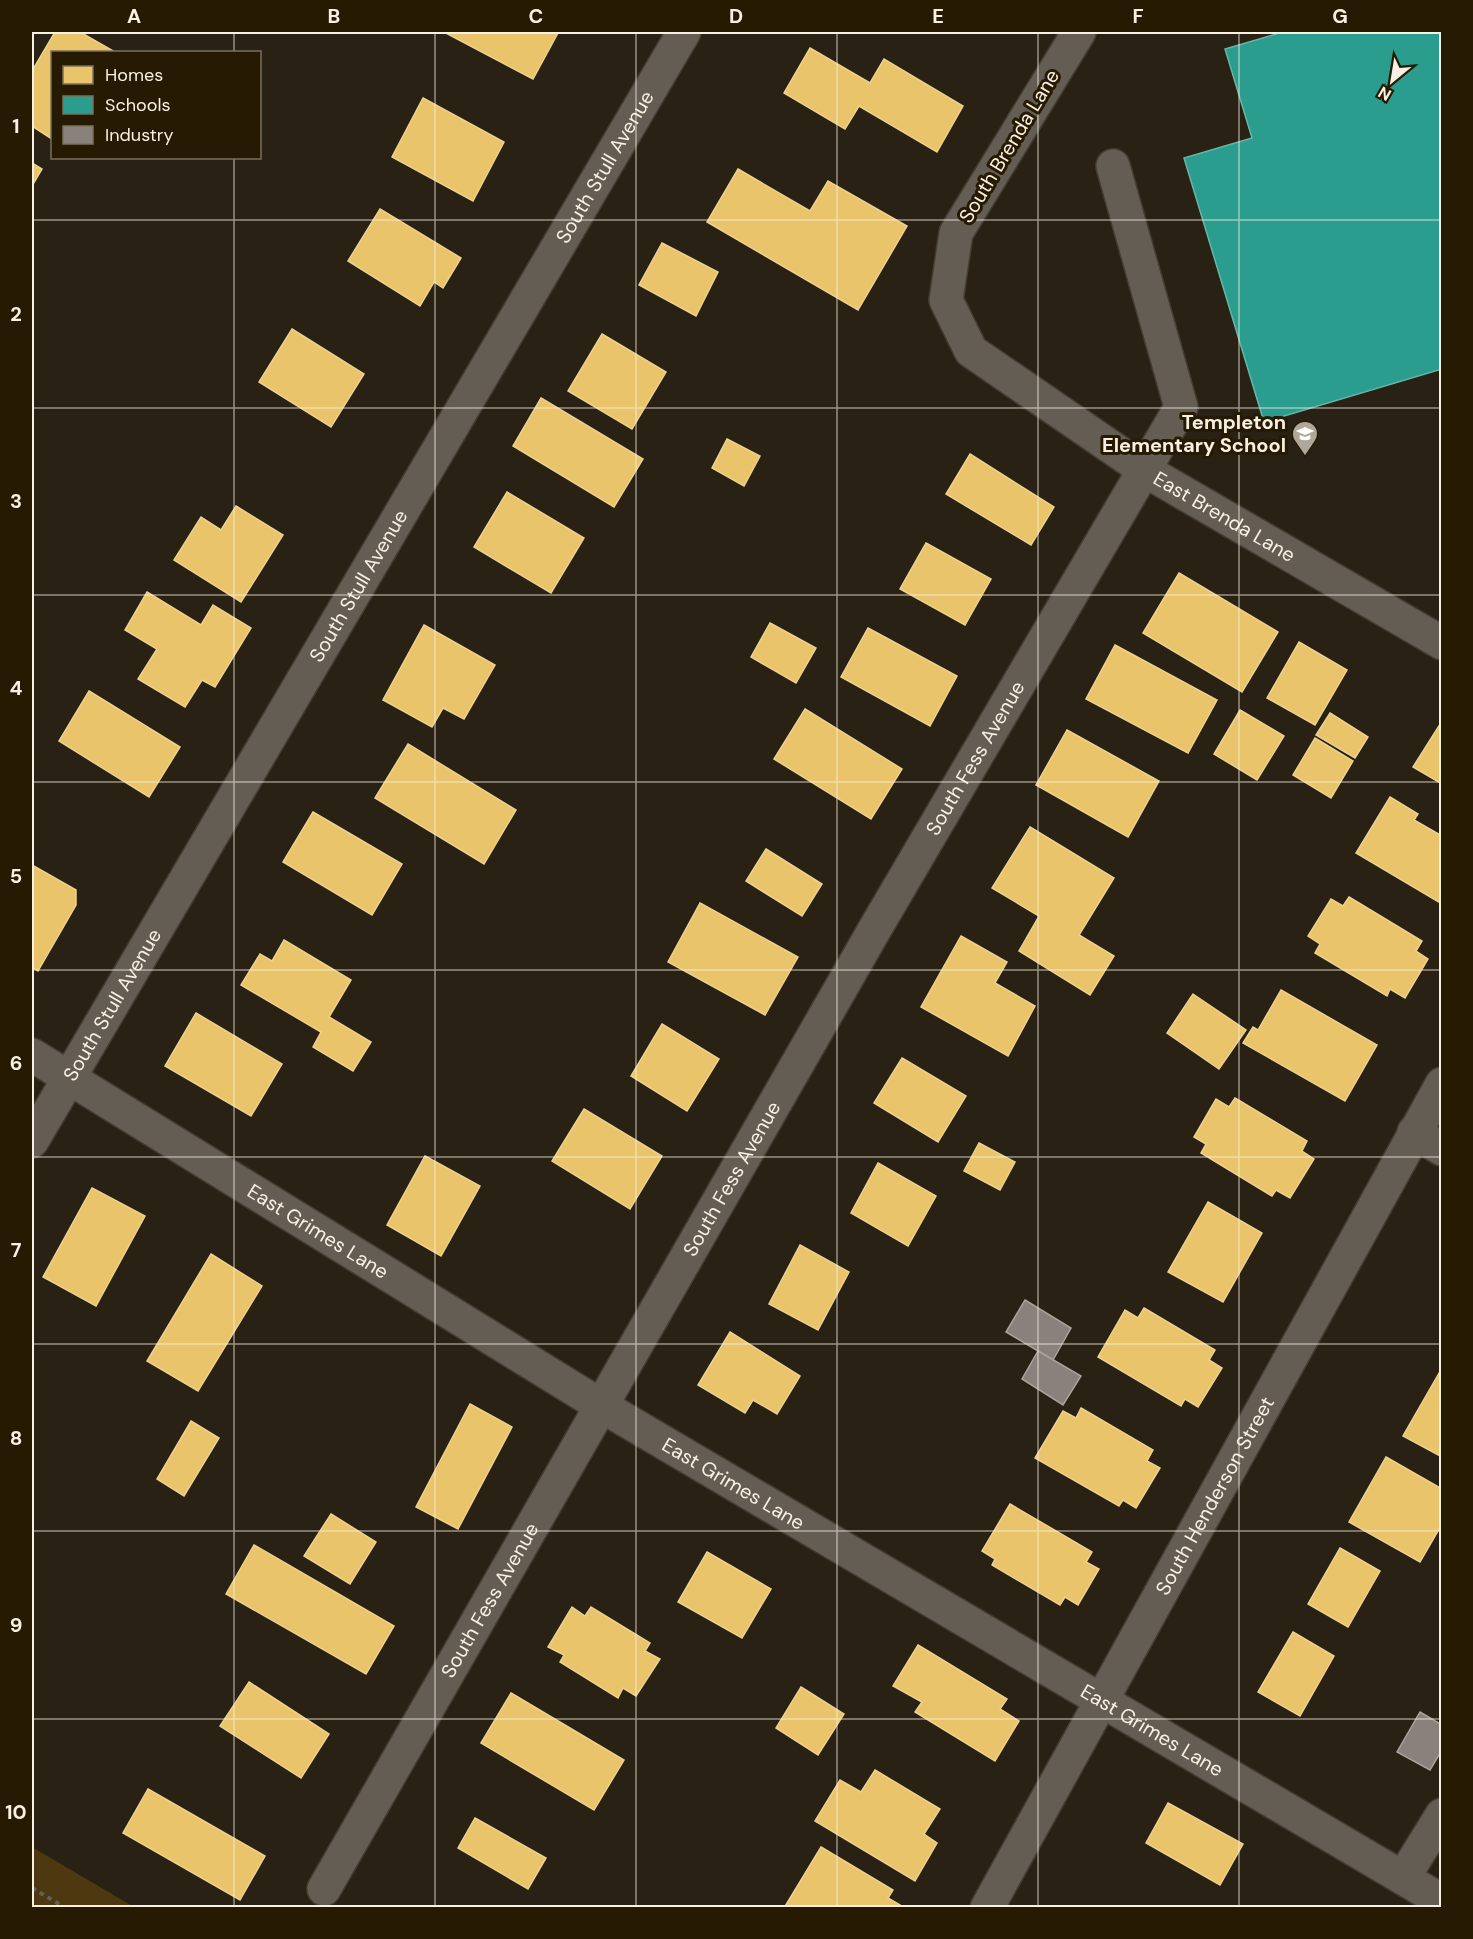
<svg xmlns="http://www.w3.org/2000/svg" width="1473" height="1939" font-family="'DM Sans',sans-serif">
<rect width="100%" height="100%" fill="#282114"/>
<path fill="#4d380f" d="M 32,1847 L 134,1907 L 32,1907 Z"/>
<g fill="#e9c46a" stroke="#eed18e" stroke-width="1.5">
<path d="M 55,32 L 80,32 L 115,52 L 52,52 L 52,139 L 32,126 L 32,71 Z"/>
<path d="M 444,32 L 555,32 L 558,33 L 533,79 Z"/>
<path d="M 810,48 L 870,83 L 884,59 L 963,106 L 937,152 L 859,106 L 845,129 L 784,93 Z"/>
<path d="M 423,98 L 504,142 L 473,201 L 392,157 Z"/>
<path d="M 32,163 L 42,169 L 32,186 Z"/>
<path d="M 738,169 L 810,211 L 828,181 L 907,226 L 858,310 L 707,222 Z"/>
<path d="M 380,209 L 461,258 L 443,288 L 434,282 L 420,306 L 348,261 Z"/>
<path d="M 662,243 L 718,272 L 696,316 L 639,285 Z"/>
<path d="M 292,329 L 364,374 L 331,427 L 259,382 Z"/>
<path d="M 602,334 L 666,372 L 632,429 L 568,391 Z"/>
<path d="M 541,398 L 643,459 L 614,507 L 513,446 Z"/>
<path d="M 727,439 L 760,456 L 744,486 L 712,468 Z"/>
<path d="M 970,454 L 1054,507 L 1031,545 L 946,494 Z"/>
<path d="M 507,492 L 584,538 L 551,593 L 474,547 Z"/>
<path d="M 236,506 L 283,535 L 241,602 L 174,560 L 201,517 L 221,530 Z"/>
<path d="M 926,543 L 991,579 L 965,625 L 900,589 Z"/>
<path d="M 1179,573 L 1278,632 L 1242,692 L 1143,633 Z"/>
<path d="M 147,592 L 201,625 L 213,605 L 251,628 L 215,687 L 202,680 L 185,707 L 138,679 L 157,649 L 125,630 Z"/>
<path d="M 770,623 L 816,648 L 796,683 L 751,657 Z"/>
<path d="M 424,625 L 495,665 L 464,719 L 443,708 L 432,727 L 383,700 Z"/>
<path d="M 868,628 L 957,676 L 930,726 L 841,677 Z"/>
<path d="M 1299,642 L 1347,670 L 1315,725 L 1267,698 Z"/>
<path d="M 1115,645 L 1217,700 L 1188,753 L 1086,699 Z"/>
<path d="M 89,691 L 180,747 L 149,797 L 59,741 Z"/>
<path d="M 805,709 L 902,769 L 871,819 L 774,759 Z"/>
<path d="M 1240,710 L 1284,736 L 1257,780 L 1214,754 Z"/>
<path d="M 1330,713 L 1368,737 L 1355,758 L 1316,735 Z"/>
<path d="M 1442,721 L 1442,784 L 1413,767 Z"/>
<path d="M 1067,730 L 1159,781 L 1128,837 L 1036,785 Z"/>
<path d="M 1315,738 L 1353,761 L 1331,798 L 1293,775 Z"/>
<path d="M 408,744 L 516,810 L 484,864 L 375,798 Z"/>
<path d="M 1390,797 L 1418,814 L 1414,820 L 1442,836 L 1442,904 L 1356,853 Z"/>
<path d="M 313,812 L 402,864 L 372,915 L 283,862 Z"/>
<path d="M 1030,827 L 1114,878 L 1079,935 L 1114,956 L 1090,995 L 1019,951 L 1039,916 L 992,888 Z"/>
<path d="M 766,849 L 822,884 L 802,916 L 746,881 Z"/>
<path d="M 32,865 L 76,890 L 76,905 L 38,971 L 32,967 Z"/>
<path d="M 1349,897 L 1422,941 L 1416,951 L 1428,959 L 1405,998 L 1390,989 L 1387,996 L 1315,953 L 1320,944 L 1308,936 L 1331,899 L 1343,906 Z"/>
<path d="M 700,903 L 798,957 L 765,1015 L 668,962 Z"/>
<path d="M 961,936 L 1007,962 L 995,983 L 1035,1006 L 1008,1056 L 921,1007 Z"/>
<path d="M 284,940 L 351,980 L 329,1017 L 371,1042 L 353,1071 L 313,1047 L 321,1032 L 241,985 L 260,954 L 272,961 Z"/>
<path d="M 1281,990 L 1377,1045 L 1345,1101 L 1243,1043 L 1253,1027 L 1258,1030 Z"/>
<path d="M 1193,994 L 1246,1030 L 1219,1069 L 1167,1033 Z"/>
<path d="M 196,1013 L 282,1064 L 251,1116 L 165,1066 Z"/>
<path d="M 662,1024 L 719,1059 L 687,1111 L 631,1076 Z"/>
<path d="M 902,1058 L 966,1096 L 938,1142 L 874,1103 Z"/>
<path d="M 1235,1098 L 1307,1141 L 1302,1151 L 1314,1159 L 1290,1198 L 1276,1190 L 1272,1196 L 1201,1153 L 1206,1144 L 1194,1137 L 1216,1099 L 1229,1107 Z"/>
<path d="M 584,1109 L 662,1156 L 630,1209 L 552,1161 Z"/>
<path d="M 979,1143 L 1015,1162 L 1000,1190 L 964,1171 Z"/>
<path d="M 425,1156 L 480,1186 L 441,1256 L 387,1225 Z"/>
<path d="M 878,1163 L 936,1196 L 908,1246 L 851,1213 Z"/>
<path d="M 92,1188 L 145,1216 L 96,1306 L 43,1277 Z"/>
<path d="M 1208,1202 L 1262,1233 L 1223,1302 L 1168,1272 Z"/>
<path d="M 800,1245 L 849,1272 L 818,1330 L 769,1304 Z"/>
<path d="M 211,1254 L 262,1286 L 198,1391 L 147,1361 Z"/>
<path d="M 1144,1308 L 1215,1350 L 1209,1360 L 1222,1368 L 1198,1407 L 1185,1399 L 1181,1406 L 1098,1357 L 1125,1310 L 1138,1318 Z"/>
<path d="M 730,1332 L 800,1376 L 777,1414 L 753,1400 L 745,1413 L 698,1385 Z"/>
<path d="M 1442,1368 L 1442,1457 L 1403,1436 Z"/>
<path d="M 470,1404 L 512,1427 L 458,1529 L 416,1507 Z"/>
<path d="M 1081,1408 L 1153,1450 L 1147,1461 L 1160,1468 L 1136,1508 L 1123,1500 L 1119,1506 L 1035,1458 L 1063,1411 L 1076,1418 Z"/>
<path d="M 191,1421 L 219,1438 L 184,1496 L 157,1479 Z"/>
<path d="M 1386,1457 L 1442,1489 L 1442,1524 L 1420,1562 L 1349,1522 Z"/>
<path d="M 1010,1504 L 1092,1552 L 1086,1562 L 1099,1569 L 1078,1605 L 1065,1597 L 1060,1605 L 992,1565 L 995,1559 L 982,1551 Z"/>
<path d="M 331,1514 L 376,1542 L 350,1584 L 304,1556 Z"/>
<path d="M 254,1545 L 394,1626 L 366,1674 L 226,1594 Z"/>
<path d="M 1340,1548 L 1380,1571 L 1348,1627 L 1308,1604 Z"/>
<path d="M 707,1552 L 771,1589 L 742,1638 L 678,1602 Z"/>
<path d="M 572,1607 L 585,1616 L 591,1607 L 650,1643 L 645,1651 L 660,1659 L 636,1696 L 623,1688 L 618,1698 L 560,1662 L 564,1655 L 548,1647 Z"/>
<path d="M 1293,1632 L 1334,1656 L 1300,1716 L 1258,1692 Z"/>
<path d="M 918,1645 L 1007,1699 L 1000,1709 L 1019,1721 L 995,1761 L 915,1712 L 922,1702 L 893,1686 Z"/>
<path d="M 249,1682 L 329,1734 L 301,1778 L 220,1726 Z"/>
<path d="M 801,1687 L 844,1714 L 818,1755 L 776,1728 Z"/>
<path d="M 511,1693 L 624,1760 L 594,1810 L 481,1743 Z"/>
<path d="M 875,1770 L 940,1809 L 924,1834 L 937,1843 L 915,1881 L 815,1821 L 840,1780 L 861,1792 Z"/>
<path d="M 148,1789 L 265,1856 L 240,1900 L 123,1833 Z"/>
<path d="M 1168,1803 L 1243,1844 L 1220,1885 L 1146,1843 Z"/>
<path d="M 475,1818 L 546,1858 L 528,1889 L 458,1848 Z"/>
<path d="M 821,1847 L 893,1890 L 888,1898 L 900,1905 L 898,1908 L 784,1908 Z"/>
</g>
<path fill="#2a9d8f" stroke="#68b6a8" stroke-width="1.5" d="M 1283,32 L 1442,32 L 1442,369 L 1264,422 L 1184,158 L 1252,138 L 1225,49 Z"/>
<g fill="#8a817c" stroke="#aba29b" stroke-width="1.5">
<path d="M 1025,1300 L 1071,1328 L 1053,1360 L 1006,1332 Z"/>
<path d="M 1038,1351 L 1081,1376 L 1063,1405 L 1022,1379 Z"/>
<path d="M 1420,1712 L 1442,1725 L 1442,1750 L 1430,1770 L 1397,1752 Z"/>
</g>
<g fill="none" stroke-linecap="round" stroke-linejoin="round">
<defs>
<g id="minor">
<path id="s1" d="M 1079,32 L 956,233 L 946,300 L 971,351 L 1146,471 L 1442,643"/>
<path id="s2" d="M 32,1055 L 600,1405 L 1442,1901"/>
<path d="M 1414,1132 L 1442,1149"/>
<path id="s3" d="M 32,1141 L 684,32"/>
<path d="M 1403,1878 L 1442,1815"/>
<path id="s4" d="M 324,1889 L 876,927 L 1181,407 L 1113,166"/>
<path id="s5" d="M 987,1908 L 1442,1084"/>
</g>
</defs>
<use href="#minor" stroke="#433c33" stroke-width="36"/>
<path stroke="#645f56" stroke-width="4" stroke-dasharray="4.5 4.5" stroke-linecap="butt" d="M 32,1888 L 66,1908"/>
<use href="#minor" stroke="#635d54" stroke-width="33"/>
</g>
<path fill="none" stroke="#f8f0e2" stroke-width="1.5" stroke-opacity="0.55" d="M 234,32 L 234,52M 435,32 L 435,1908M 636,32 L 636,1908M 837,32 L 837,1908M 1038,32 L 1038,1908M 1239,32 L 1239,1908M 234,158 L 234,1908M 32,220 L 1442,220M 32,408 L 1442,408M 32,595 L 1442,595M 32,782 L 1442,782M 32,970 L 1442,970M 32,1157 L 1442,1157M 32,1344 L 1442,1344M 32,1531 L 1442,1531M 32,1719 L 1442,1719"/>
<defs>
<symbol id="school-pin" viewBox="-11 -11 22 30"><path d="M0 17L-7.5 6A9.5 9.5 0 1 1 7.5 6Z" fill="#afa89a" stroke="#261a03"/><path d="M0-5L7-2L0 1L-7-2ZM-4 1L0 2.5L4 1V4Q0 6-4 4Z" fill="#fff"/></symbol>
</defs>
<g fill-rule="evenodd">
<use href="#school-pin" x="1290" y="419" width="30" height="40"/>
</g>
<g text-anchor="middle" stroke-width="6" stroke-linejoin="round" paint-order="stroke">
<g font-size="20" fill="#f8f0e2" stroke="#261a03">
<text transform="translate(1009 146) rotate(-59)" y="7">South Brenda Lane</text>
<text dy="7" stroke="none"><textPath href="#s3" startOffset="1130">South Stull Avenue</textPath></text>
<text dy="7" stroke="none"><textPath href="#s1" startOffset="663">East Brenda Lane</textPath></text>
<text dy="7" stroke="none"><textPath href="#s3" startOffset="644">South Stull Avenue</textPath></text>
<text dy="7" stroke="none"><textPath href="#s4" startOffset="1305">South Fess Avenue</textPath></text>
<text dy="7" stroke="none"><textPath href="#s3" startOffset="158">South Stull Avenue</textPath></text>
<text dy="7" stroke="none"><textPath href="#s4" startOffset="819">South Fess Avenue</textPath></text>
<text dy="7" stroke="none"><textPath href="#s2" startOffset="336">East Grimes Lane</textPath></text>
<text dy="7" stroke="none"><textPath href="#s2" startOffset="822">East Grimes Lane</textPath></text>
<text dy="7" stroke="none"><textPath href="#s5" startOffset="471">South Henderson Street</textPath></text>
<text dy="7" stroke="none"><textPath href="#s4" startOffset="333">South Fess Avenue</textPath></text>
<text dy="7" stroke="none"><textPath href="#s2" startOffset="1308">East Grimes Lane</textPath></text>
</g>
<g font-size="20" font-weight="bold" fill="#f8f0e2" stroke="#261a03" text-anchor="end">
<text x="1286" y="429">Templeton<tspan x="1286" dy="23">Elementary School</tspan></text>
</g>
</g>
<rect width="1473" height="1939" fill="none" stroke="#261a03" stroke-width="66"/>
<rect x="51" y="51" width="210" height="108" fill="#261a03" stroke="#7a705c" stroke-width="1.5"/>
<rect x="63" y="66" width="30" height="18" fill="#e9c46a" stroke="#7a705c" stroke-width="1.5"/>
<text x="105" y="81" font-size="18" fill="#f8f0e2">Homes</text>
<rect x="63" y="96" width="30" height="18" fill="#2a9d8f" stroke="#7a705c" stroke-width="1.5"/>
<text x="105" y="111" font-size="18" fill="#f8f0e2">Schools</text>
<rect x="63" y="126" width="30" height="18" fill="#8a817c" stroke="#7a705c" stroke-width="1.5"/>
<text x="105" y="141" font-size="18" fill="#f8f0e2">Industry</text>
<g transform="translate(1392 81) rotate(210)" stroke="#261a03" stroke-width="4.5" paint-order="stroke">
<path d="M0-4.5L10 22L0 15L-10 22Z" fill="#f8f0e2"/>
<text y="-9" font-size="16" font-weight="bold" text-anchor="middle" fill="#f8f0e2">N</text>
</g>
<rect x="33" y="33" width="1407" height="1873" fill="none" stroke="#f8f0e2" stroke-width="2"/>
<g font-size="20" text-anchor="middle" font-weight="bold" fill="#f8f0e2">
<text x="134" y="23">A</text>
<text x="334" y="23">B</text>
<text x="536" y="23">C</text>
<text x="736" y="23">D</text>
<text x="938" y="23">E</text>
<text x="1138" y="23">F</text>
<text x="1340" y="23">G</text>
<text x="16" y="133">1</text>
<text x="16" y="321">2</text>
<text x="16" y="508">3</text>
<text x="16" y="695">4</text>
<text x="16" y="883">5</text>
<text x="16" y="1070">6</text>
<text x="16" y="1257">7</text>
<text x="16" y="1445">8</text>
<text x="16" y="1632">9</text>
<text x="16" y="1819">10</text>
</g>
</svg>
